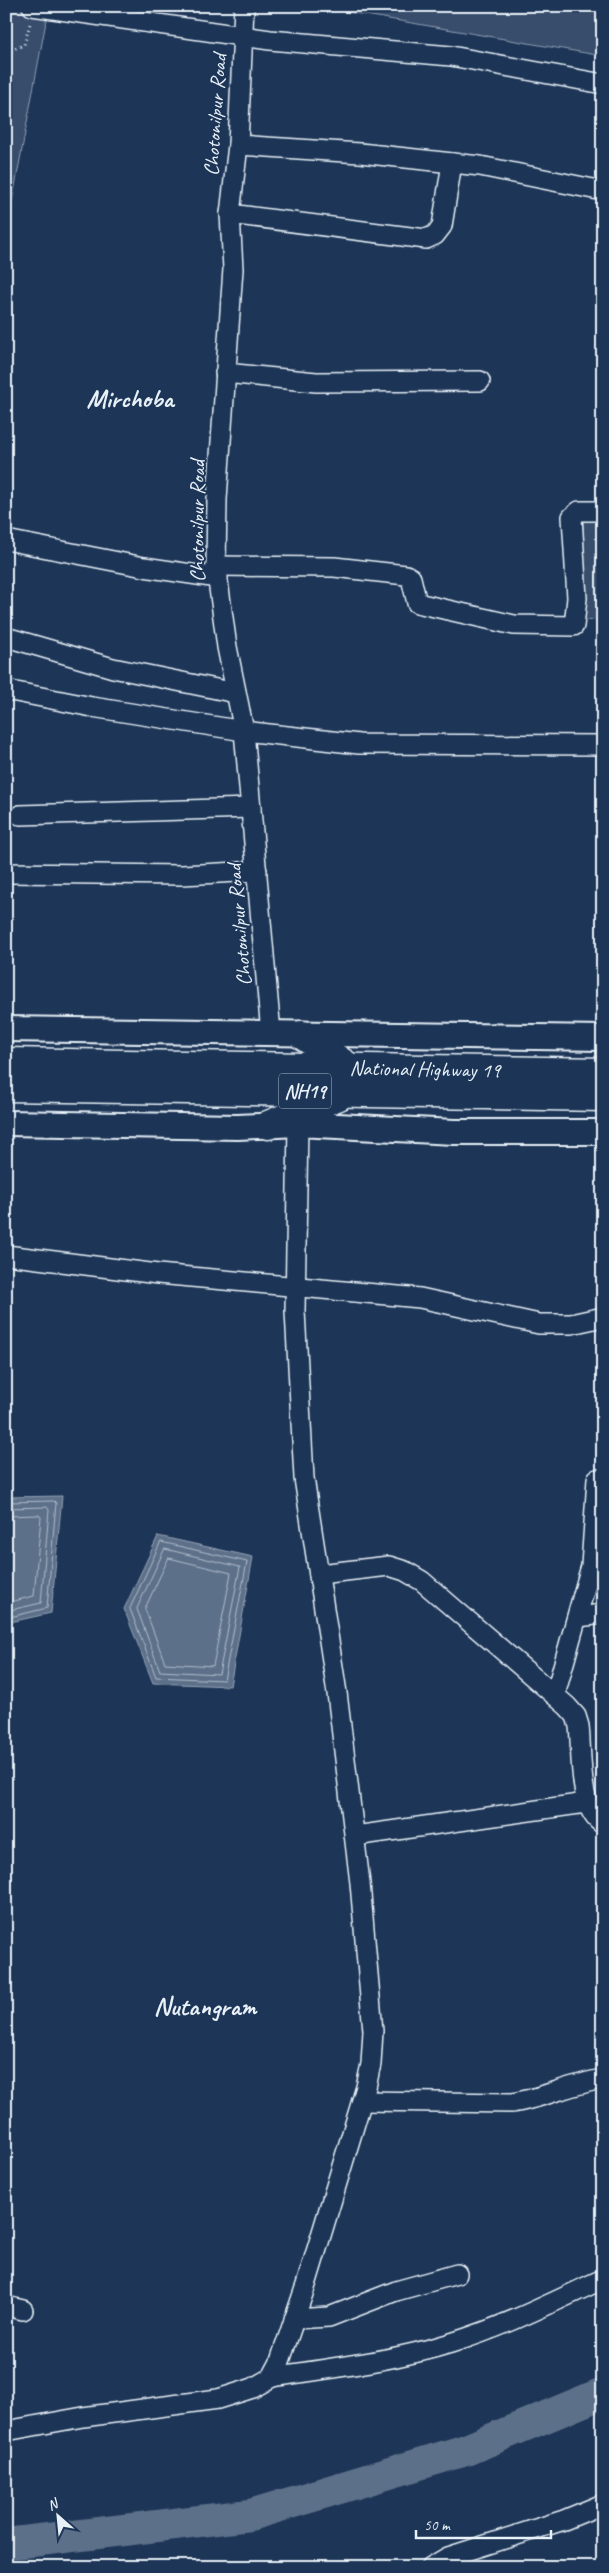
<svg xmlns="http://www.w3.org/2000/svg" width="609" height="2573" font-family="Caveat,sans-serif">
<rect width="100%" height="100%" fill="#1d3557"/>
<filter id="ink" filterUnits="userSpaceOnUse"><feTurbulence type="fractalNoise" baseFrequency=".02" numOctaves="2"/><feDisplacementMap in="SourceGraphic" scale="10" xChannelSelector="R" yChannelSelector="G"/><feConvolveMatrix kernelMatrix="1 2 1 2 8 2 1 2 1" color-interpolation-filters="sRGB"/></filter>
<g filter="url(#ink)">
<g fill="#374d6c" stroke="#909fb2">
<path d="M 6,6 L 48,11 L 6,234 L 10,390 L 6,414 Z"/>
<path d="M 300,6 L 603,6 L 603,56 L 325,8 Z"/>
<path d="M 583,518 L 603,519 L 603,621 L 582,620 Z"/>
</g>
<g fill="#5d7089" stroke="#95a4b5">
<path d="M 62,1496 L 51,1613 L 6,1623 L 6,1497 Z"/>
<path d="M 158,1536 L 253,1557 L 230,1686 L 153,1683 L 124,1609 Z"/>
</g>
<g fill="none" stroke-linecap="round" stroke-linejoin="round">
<g stroke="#b0bdcc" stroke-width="1">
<path d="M 6,1502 L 54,1501 L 56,1503 L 47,1608 L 6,1618"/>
<path d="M 6,1508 L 47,1507 L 49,1510 L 41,1603 L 6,1611"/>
<path d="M 6,1516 L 39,1515 L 41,1517 L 34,1596 L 6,1603"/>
<path d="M 161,1542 L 247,1562 L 224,1680 L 156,1677 L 130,1609 Z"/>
<path d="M 165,1549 L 240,1567 L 219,1674 L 160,1671 L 137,1609 Z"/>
<path d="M 169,1558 L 231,1573 L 213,1666 L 165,1663 L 145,1609 Z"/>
</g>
<path stroke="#5d7089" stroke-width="32" d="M 6,2544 L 250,2515 L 466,2450 L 603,2393"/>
<defs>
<g id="minor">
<path d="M 32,6 L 270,40 L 451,56 L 603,84"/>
<path d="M 244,6 L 238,145 L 230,214 L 233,269 L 217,499 L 216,566 L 227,647 L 244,731 L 271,1033"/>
<path d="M 238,145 L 360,153 L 480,166 L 603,191"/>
<path d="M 230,214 L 426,239 L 435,235 L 442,226 L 452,163"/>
<path d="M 225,373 L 316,382 L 480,381"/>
<path d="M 6,540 L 144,567 L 218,578"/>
<path d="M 216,566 L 334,567 L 406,575 L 411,578 L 417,603 L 514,625 L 574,626 L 577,598 L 572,517 L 579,511 L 603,511"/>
<path d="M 6,637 L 113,668 L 236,693"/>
<path d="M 6,690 L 92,707 L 244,731 L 359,744 L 603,745"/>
<path d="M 20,815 L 251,808"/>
<path d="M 6,873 L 182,875 L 257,871"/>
<path d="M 6,1255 L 158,1274 L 420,1298 L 539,1324 L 571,1324 L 603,1317"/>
<path d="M 319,1574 L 389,1566 L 405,1571 L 422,1581 L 567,1706 L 576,1716 L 579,1726 C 582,1753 578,1810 603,1824"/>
<path d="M 578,1617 L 603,1614"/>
<path d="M 555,1695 L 591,1566 L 597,1479"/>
<path d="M 355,1836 L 586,1803"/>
<path d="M 362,2101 L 512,2103 C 543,2098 571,2084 603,2079"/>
<path d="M 6,2306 L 23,2310"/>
<path d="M 294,2319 L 329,2317 L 396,2291 L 457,2274"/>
<path d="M 272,2377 C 332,2368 393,2361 451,2343 C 504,2327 553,2302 603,2279"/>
<path d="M 6,2431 L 83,2417 L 218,2399 L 253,2388 L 272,2377 L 279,2364 L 306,2285 L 366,2087 L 371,2064 L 373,2031 L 360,1883 L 337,1693 L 304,1478 L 295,1311 L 298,1124"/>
<path d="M 431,2567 L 448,2557 L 564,2520 L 603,2504"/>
</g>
<g id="major">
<path d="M 6,1029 L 603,1038"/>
<path d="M 6,1123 L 238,1127 L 298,1124 L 454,1132 L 603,1132"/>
</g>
<g id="highway">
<path d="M 302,1035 L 349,1067"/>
<path id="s1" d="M 6,1062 L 603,1072"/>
<path d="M 6,1087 L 603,1097"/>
<path d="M 268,1125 L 339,1096"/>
</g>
</defs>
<use href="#minor" stroke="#e8f1f8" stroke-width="22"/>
<use href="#major" stroke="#e8f1f8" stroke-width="28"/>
<use href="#highway" stroke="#e8f1f8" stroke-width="31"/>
<path stroke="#e8f1f8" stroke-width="3" stroke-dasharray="1 4" stroke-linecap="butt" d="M 6,52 L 24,45 L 30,24"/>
<use href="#minor" stroke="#1d3557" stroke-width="19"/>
<use href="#major" stroke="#1d3557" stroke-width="24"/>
<use href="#highway" stroke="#1d3557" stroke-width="28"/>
</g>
</g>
<g text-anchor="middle" stroke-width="4" stroke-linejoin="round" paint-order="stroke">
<rect fill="#1d3557" stroke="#abb9c8" stroke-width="1" x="279" y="1073.5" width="52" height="35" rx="4"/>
<g font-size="20" font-weight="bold" fill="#e8f1f8">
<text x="305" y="1098">NH19</text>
</g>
<g font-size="21" fill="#e8f1f8" stroke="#1d3557">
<text transform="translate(215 115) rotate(-86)" y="7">Chotonilpur Road</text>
<text transform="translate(197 521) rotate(-90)" y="7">Chotonilpur Road</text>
<text transform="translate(239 925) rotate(-95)" y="7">Chotonilpur Road</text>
<text dy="7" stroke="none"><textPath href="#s1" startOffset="419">National Highway 19</textPath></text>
</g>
<g font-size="26" font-weight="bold" fill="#e8f1f8" stroke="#1d3557">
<text x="130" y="407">Mirchoba</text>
<text x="205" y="2015">Nutangram</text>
</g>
</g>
<rect width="609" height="2573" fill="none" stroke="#1d3557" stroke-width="25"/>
<rect x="12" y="12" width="584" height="2548" fill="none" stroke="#e8f1f8" stroke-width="2" filter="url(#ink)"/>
<g transform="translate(58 2516) rotate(333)" stroke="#1d3557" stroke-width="4" paint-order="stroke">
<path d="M0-4L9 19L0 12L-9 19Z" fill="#e8f1f8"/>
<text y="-8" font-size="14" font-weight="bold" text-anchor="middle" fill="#e8f1f8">N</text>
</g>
<path d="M416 2530v8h135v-8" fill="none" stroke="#e8f1f8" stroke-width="2.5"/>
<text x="424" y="2530" font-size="15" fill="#e8f1f8" stroke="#1d3557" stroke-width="4" paint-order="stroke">50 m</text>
</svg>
